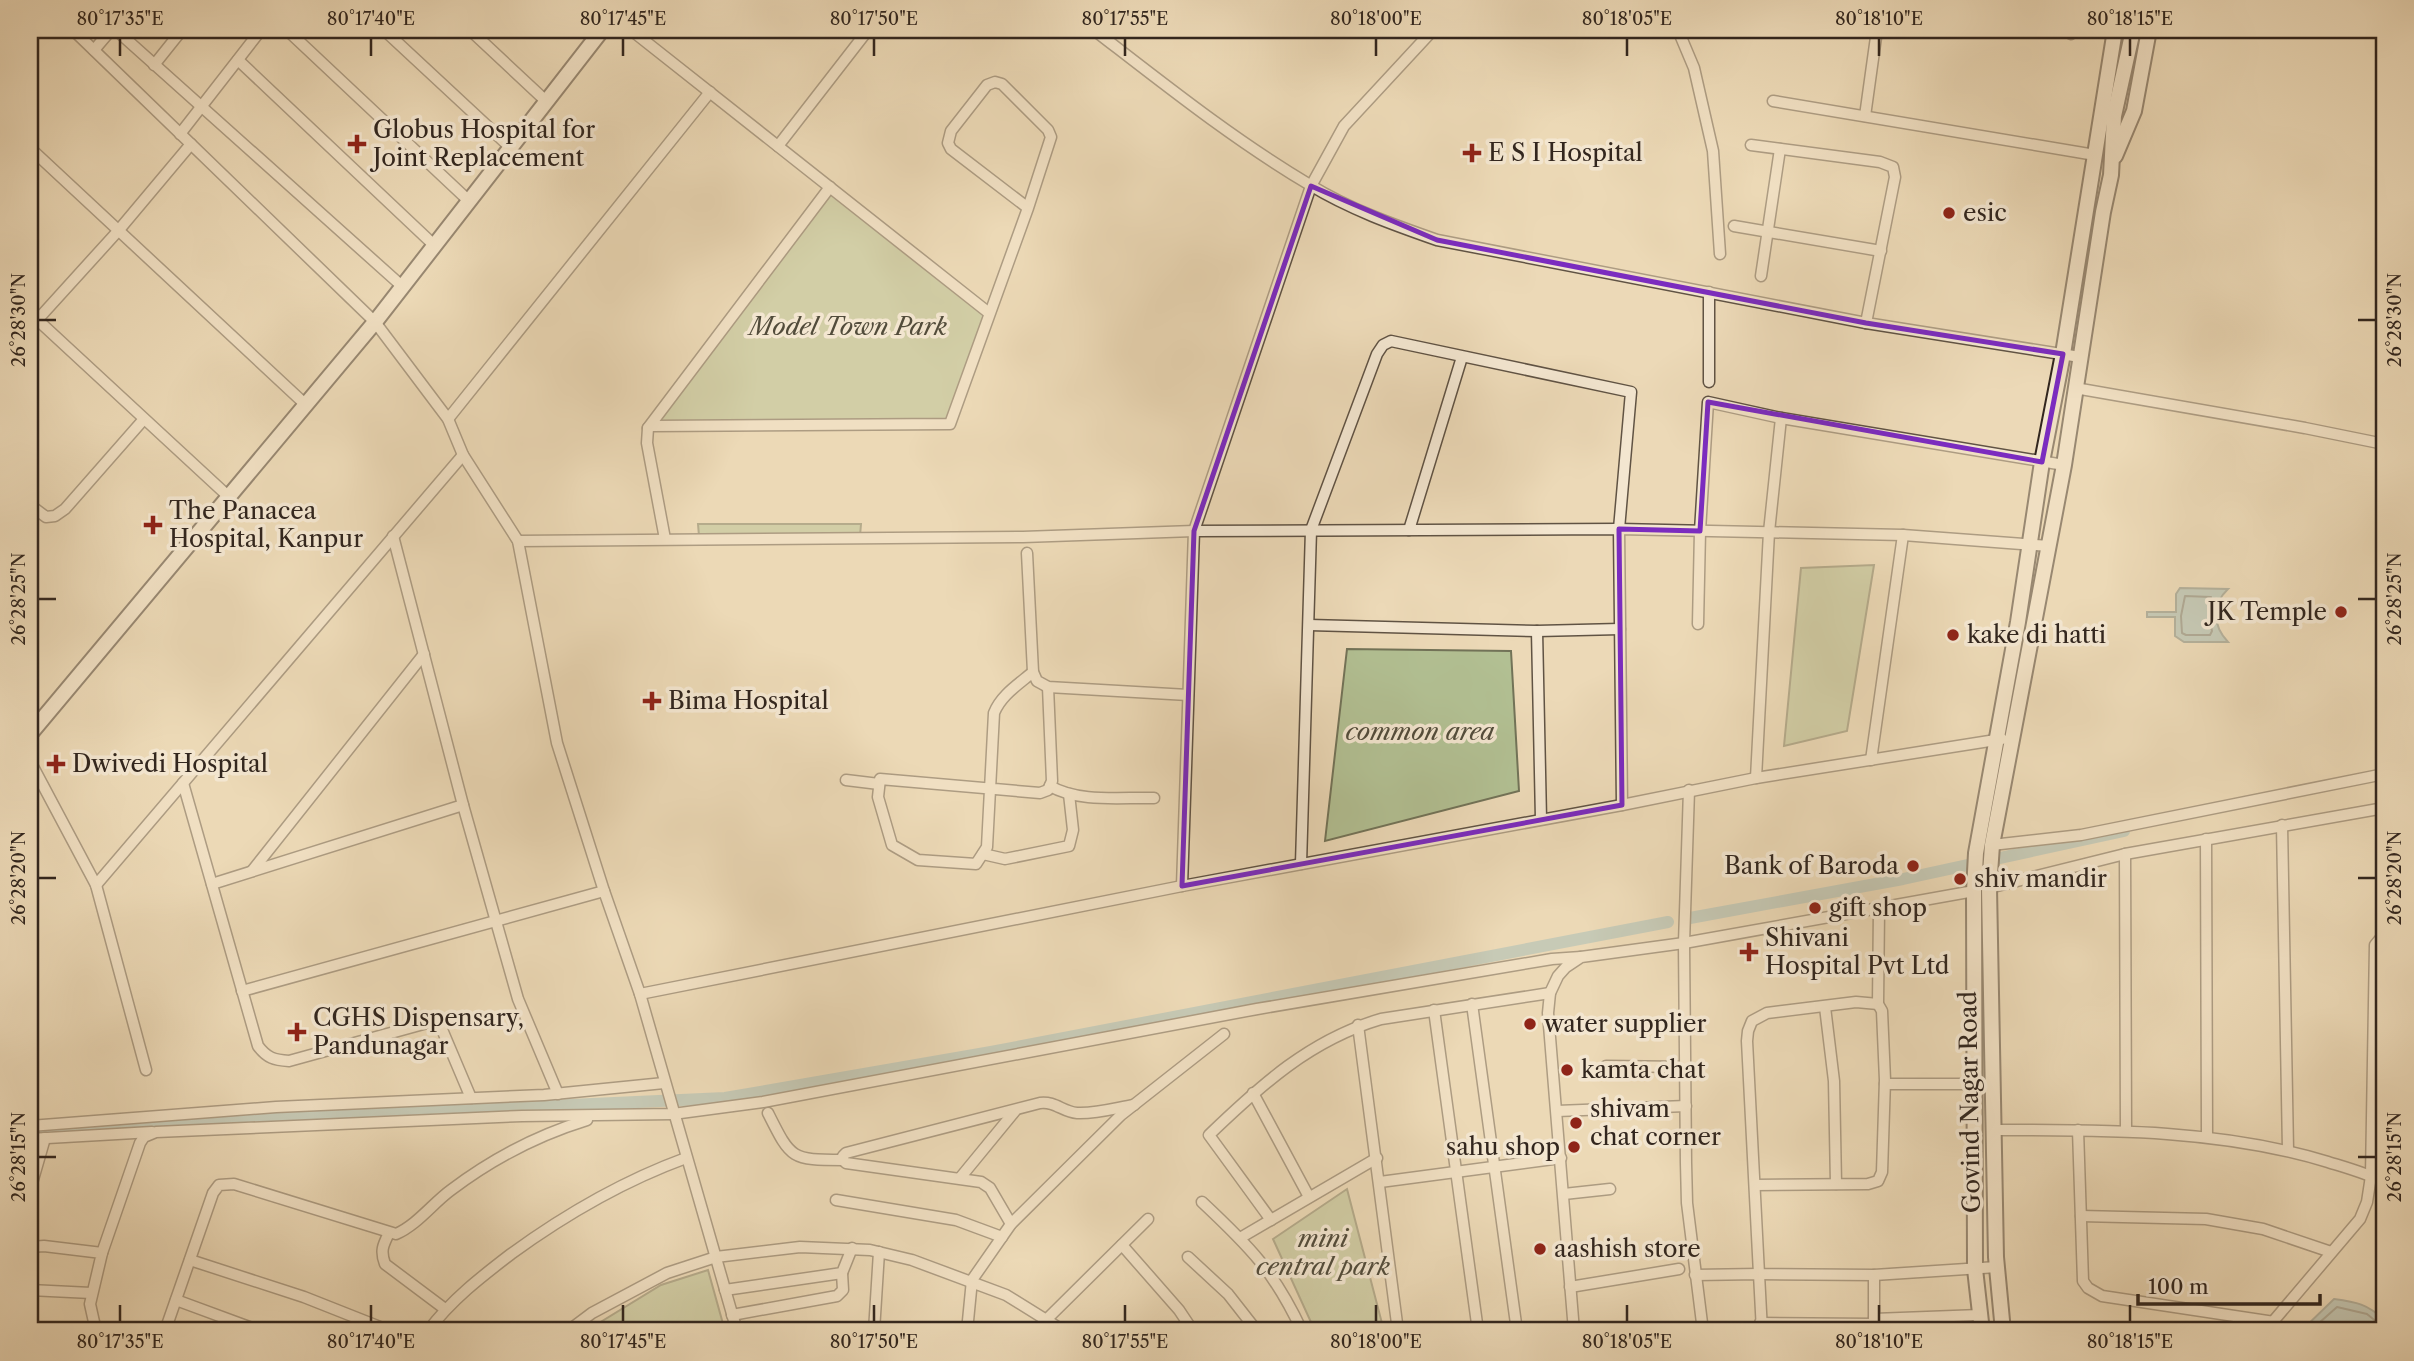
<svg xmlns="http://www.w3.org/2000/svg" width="2414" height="1361" font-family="'Libre Caslon Text',serif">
<rect width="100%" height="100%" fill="#ecd9b7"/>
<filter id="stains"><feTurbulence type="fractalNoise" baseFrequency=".00286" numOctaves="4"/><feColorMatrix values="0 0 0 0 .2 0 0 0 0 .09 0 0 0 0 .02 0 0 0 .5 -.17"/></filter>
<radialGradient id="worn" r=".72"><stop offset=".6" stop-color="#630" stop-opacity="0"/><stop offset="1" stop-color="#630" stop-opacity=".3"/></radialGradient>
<g fill="#b2c093" stroke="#727358" stroke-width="2">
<path d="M 830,187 L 989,313 L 950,424 L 652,426 Z"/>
<path d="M 698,524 L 861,524 L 860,536 L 699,536 Z"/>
<path d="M 1874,565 L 1847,731 L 1784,746 L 1801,568 Z"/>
<path d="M 1347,649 L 1511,651 L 1519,791 L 1325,841 Z"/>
<path d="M 1347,1189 L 1384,1331 L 1315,1331 L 1273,1239 Z"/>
<path d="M 708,1270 L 725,1331 L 586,1331 L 661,1285 Z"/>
</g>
<g fill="#9ab9b6" stroke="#707e79" stroke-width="2">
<path d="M 2180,588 L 2228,589 C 2211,605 2213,626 2228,642 L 2184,642 L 2175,636 L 2175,617 L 2147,617 L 2147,612 L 2176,612 L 2176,594 Z"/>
<path d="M 2334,1299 C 2356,1302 2368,1304 2384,1320 L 2384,1331 L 2301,1331 Z"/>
</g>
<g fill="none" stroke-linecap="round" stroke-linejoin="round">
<g stroke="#66706a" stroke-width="2">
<path d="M 2185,596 L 2211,597 L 2208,613 L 2212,631 L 2210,635 L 2186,635 L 2182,633 L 2181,616 Z"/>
<path d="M 2310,1331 L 2337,1307 L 2367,1314 L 2378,1323 L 2384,1324"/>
</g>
<g stroke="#9ab9b6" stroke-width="12">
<path d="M 1690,918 L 1903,879 L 2124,831"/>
<path d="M 44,1129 L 725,1098 L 991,1052 L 1668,922"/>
</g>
<defs>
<g id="street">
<path d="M 73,30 L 375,322 L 448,419 L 463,455 L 518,541 L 557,743 L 604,891 L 640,994 L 737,1331"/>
<path d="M 116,30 L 403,287"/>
<path d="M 287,30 L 469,201"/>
<path d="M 384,30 L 511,148"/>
<path d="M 470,30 L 547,102"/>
<path d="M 631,30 L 989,313"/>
<path d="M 1094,30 C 1164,84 1234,140 1310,185 C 1349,209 1394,225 1437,240 L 1866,323 L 2080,357"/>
<path d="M 1678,30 L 1694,68 L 1713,151 L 1720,254"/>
<path d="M 2071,34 L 2072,30"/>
<path d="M 94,50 L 111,30"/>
<path d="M 238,60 L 435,246"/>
<path d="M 154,65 L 182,30"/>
<path d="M 1773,101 L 2095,155"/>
<path d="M 1865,116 L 1877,30"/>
<path d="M 180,134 L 261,30"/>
<path d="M 1751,145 L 1880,162 L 1893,167 L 1895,177 L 1866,323"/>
<path d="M 778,146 L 868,30"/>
<path d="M 30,148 L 306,405"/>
<path d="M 1734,226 L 1881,251"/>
<path d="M 1761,276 L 1780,149"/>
<path d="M 30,313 L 229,497"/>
<path d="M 30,328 L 118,231 L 191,144"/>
<path d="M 1709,382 L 1709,292"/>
<path d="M 2075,388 L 2305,428 L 2384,444"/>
<path d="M 448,419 L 710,92"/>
<path d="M 648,428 L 830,187"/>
<path d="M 30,505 L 46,517 L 55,516 L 65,509 L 144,419"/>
<path d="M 1409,530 L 1462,357"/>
<path d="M 393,536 L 463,805 L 518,999 L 558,1094"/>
<path d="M 665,539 L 647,443 L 648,428 L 652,426 L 950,424 L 1028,208 L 1051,137 L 1048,130 L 1002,84 L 995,82 L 987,85 L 951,131 L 948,143 L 951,149 L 1028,208"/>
<path d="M 518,541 L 1023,537 L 1194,531 L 1619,529 L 1903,535 L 2049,546"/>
<path d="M 1027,553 L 1033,672 L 1037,681 L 1048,687 L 1188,695"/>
<path d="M 1698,624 L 1700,531 L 1708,402 L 1781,418 L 2064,465"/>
<path d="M 1309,625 L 1537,631 L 1620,629"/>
<path d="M 1537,631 L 1541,819"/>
<path d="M 1033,672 C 1019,684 1001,695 994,713 L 987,847 L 976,864 L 918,860 L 892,845 L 878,797 L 880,779 L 1040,793 L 1048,790 L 1052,781 L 1048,687"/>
<path d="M 1871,760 L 1903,535"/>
<path d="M 30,761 L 96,885 L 146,1070"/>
<path d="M 1756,778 L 1769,532 L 1781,418"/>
<path d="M 846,780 L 879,784"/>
<path d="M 183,783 L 258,1046 C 267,1058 274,1060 289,1061 L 438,1020 L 471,1098"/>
<path d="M 1050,786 C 1079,803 1122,797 1154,798"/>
<path d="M 1689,790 L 1684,943 L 1686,1163 L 1687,1203 L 1703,1331"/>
<path d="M 2282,825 L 2288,1150"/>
<path d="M 2206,839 L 2207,1136"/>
<path d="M 1992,845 L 2081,835 L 2384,774"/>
<path d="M 983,854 L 1005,859 L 1069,846 L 1073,830 L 1069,794"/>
<path d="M 2125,854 L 2126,1131"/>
<path d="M 1301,864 L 1311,530 L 1377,354 L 1383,345 L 1391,341 L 1631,392 L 1619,529 L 1622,805"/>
<path d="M 252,871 L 424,654"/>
<path d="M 212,884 L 463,805"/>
<path d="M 96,885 L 463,455"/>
<path d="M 1182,886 L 1194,531 L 1311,186 L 1344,126 L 1433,30"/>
<path d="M 1989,888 L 2125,854 L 2384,808"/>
<path d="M 242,991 L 604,891"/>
<path d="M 640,994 L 1182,886 L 1622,805 L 1756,778 L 2002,739"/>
<path d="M 1472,1004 L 1517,1331"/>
<path d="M 1878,1004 L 1856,1002 L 1767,1013 L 1752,1021 L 1748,1031 L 1747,1041 L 1759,1274 L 1874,1275 L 1997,1267"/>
<path d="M 1825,1007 L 1834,1081 L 1836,1184"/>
<path d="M 1434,1010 L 1478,1331"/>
<path d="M 1358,1025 L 1398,1331"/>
<path d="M 1606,1066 L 1685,1067"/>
<path d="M 1885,1084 L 1974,1084"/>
<path d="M 1253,1093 L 1309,1197"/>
<path d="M 1557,1111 L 1686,1106"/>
<path d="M 768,1113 C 791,1159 791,1160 843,1160"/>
<path d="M 30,1126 L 276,1107 L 544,1095 L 664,1083"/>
<path d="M 1993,1130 C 2106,1130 2220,1129 2328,1162 C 2347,1168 2366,1173 2384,1182"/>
<path d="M 2078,1130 L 2083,1281 L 2088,1288 L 2102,1296 L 2274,1322"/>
<path d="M 30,1139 L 152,1132"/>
<path d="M 960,1178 L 1015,1111"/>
<path d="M 1380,1182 L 1561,1158"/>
<path d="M 1755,1185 L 1868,1184 L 1878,1181 L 1882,1172 L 1885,1080 L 1882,1011 L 1878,1004 L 1879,909"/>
<path d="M 30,1190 L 45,1138"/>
<path d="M 1564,1194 L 1610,1189"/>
<path d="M 836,1200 L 956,1220 L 1002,1237"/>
<path d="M 1202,1202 C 1250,1247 1274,1271 1302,1331"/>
<path d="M 2081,1216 L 2206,1219 L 2263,1229 L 2331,1252"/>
<path d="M 1271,1220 L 1209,1135 C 1261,1085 1310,1040 1381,1019 L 1550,993"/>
<path d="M 1011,1224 L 990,1188 L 981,1182 L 846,1163 L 843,1160 L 843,1156 L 846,1153 L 1040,1103 C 1055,1101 1063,1112 1077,1113 C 1096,1114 1116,1108 1134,1105"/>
<path d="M 389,1233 C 383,1245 380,1251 385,1264 L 445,1309"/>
<path d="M 1240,1238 L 1377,1158"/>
<path d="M 1122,1245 L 1179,1310 L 1193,1331"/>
<path d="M 30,1247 L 44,1246 L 102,1253 L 90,1304 L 96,1331"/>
<path d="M 102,1253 L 140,1143 L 144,1137 L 156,1132 L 522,1116 L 673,1114 L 763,1102 L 1257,1009 L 1552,959 L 1581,957"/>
<path d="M 1188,1257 L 1228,1294 L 1257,1331"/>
<path d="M 190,1260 L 304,1297 L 390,1331"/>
<path d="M 1695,1275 L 1759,1274 L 1762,1331"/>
<path d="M 1570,1287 L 1679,1269"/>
<path d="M 30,1290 L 91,1293"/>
<path d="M 725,1290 L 842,1273 L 852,1248"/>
<path d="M 176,1300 L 260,1331"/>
<path d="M 732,1315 L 837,1296 L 843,1290 L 842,1273"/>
<path d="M 1874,1319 L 1980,1315"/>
<path d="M 1046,1320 L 1148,1219"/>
<path d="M 1760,1323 L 1874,1324"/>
<path d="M 165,1331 L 213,1193 L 219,1185 L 234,1184 L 396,1234 C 417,1225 433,1203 451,1190 C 492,1159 538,1135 587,1120"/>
<path d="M 428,1331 C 451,1300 481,1277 511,1254 C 566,1214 623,1181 686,1158"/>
<path d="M 568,1331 L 592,1313 L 667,1273 L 716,1257 L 800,1247 L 870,1250 L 912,1260 L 1006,1295 L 1064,1331"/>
<path d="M 874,1331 L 879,1252"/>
<path d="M 967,1331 L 972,1280 L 1011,1224 L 1121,1115 L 1224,1034"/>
<path d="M 1574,1331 L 1548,1013 L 1550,993 L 1558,976 L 1566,967 L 1581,957 L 1684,943 L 1974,891"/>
<path d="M 1874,1331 L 1874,1275"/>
<path d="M 2265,1331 L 2360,1219 L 2367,1202 L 2371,1176 L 2375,945 L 2384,934"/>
</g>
<g id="secondary">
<path d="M 2115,156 L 2134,111 L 2149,30"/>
<path d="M 30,734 L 375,322 L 602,30"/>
<path d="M 1982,1331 L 1975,1269 L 1974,891 L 1976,853 L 2018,622 L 2042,462 L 2063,354 L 2115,30"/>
<path d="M 2003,1331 L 1996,1257 L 1989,888 L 1992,845 L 2064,465 L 2103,212 L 2111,175 L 2114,116 L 2133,30"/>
</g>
</defs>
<use href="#street" stroke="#605344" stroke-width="13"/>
<use href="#secondary" stroke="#32261e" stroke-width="18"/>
<use href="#street" stroke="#f3e6d0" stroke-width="10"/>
<use href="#secondary" stroke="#f3e6d0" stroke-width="14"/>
</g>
<path d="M0 0H2414V1361H0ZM 1311,186 L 1437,240 L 1866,323 L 2063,354 L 2042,462 L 1708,402 L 1700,531 L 1619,529 L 1622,805 L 1182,886 L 1194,531 Z" fill="#ecd9b7" fill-opacity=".55" fill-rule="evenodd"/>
<path fill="none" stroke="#7b2cbf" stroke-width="5" stroke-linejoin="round" d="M 1311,186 L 1437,240 L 1866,323 L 2063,354 L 2042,462 L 1708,402 L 1700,531 L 1619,529 L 1622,805 L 1182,886 L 1194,531 Z"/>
<path fill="none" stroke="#32261e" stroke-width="2.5" d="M 120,38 L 120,56M 371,38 L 371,56M 623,38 L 623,56M 874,38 L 874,56M 1125,38 L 1125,56M 1376,38 L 1376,56M 1627,38 L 1627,56M 1879,38 L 1879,56M 2130,38 L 2130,56M 38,320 L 56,320M 2358,320 L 2376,320M 38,599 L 56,599M 2358,599 L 2376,599M 38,878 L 56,878M 2358,878 L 2376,878M 38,1157 L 56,1157M 2358,1157 L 2376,1157M 120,1305 L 120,1322M 371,1305 L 371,1322M 623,1305 L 623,1322M 874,1305 L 874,1322M 1125,1305 L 1125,1322M 1376,1305 L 1376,1322M 1627,1305 L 1627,1322M 1879,1305 L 1879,1322M 2130,1305 L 2130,1322"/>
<g fill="#8f2418" stroke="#f3e6d0" stroke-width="2.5">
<path d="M353.5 133.5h7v7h7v7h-7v7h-7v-7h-7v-7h7z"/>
<path d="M1468.5 142.5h7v7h7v7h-7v7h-7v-7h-7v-7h7z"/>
<circle cx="1949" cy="213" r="7"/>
<path d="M149.5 514.5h7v7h7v7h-7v7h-7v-7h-7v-7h7z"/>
<circle cx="2341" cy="612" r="7"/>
<circle cx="1953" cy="635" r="7"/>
<path d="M648.5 690.5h7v7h7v7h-7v7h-7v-7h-7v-7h7z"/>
<path d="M52.5 753.5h7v7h7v7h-7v7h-7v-7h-7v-7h7z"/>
<circle cx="1913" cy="866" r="7"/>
<circle cx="1960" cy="879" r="7"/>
<circle cx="1815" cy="908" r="7"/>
<path d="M1745.5 941.5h7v7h7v7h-7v7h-7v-7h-7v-7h7z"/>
<circle cx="1530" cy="1024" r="7"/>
<path d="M293.5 1021.5h7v7h7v7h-7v7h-7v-7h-7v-7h7z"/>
<circle cx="1567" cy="1070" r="7"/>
<circle cx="1576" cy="1123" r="7"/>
<circle cx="1574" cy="1147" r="7"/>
<circle cx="1540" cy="1249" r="7"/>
</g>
<g text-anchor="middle" stroke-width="7" stroke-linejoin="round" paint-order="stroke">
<g font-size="24" fill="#32261e" stroke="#f3e6d0" text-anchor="start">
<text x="373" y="138">Globus Hospital for<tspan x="373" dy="28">Joint Replacement</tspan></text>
<text x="1488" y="161">E S I Hospital</text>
<text x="1963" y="221">esic</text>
<text x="169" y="519">The Panacea<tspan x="169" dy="28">Hospital, Kanpur</tspan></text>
<text x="2327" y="620" text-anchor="end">JK Temple</text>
<text x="1967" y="643">kake di hatti</text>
<text x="668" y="709">Bima Hospital</text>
<text x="72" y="772">Dwivedi Hospital</text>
<text x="1899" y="874" text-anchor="end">Bank of Baroda</text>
<text x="1974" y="887">shiv mandir</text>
<text x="1829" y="916">gift shop</text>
<text x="1765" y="946">Shivani<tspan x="1765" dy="28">Hospital Pvt Ltd</tspan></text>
<text x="313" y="1026">CGHS Dispensary,<tspan x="313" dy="28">Pandunagar</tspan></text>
<text x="1544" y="1032">water supplier</text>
<text x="1581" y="1078">kamta chat</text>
<text x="1590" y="1117">shivam<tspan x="1590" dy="28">chat corner</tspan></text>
<text x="1560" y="1155" text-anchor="end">sahu shop</text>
<text x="1554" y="1257">aashish store</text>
</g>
<g font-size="24" font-style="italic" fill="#524c3b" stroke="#f3e6d0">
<text x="848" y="335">Model Town Park</text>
<text x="1420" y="740">common area</text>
<text x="1323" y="1247">mini<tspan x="1323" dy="28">central park</tspan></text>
</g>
<g font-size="24" fill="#32261e" stroke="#f3e6d0">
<text transform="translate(1970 1102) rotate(-91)" y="8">Govind Nagar Road</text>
</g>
</g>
<rect width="2414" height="1361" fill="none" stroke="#ecd9b7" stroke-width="77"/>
<path d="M2138 1294v10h182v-10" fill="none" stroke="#32261e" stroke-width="3.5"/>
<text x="2148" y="1294" font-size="21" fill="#32261e" stroke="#f3e6d0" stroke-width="5" paint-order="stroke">100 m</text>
<rect x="38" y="38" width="2338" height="1284" fill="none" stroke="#32261e" stroke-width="2.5"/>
<g font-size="18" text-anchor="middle" fill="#32261e">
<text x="120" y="25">80°17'35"E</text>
<text x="371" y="25">80°17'40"E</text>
<text x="623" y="25">80°17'45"E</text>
<text x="874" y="25">80°17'50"E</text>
<text x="1125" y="25">80°17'55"E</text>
<text x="1376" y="25">80°18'00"E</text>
<text x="1627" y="25">80°18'05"E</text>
<text x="1879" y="25">80°18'10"E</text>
<text x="2130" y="25">80°18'15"E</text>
<text transform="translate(19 320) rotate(-90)" y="6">26°28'30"N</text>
<text transform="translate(2395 320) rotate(-90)" y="6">26°28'30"N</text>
<text transform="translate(19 599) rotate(-90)" y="6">26°28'25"N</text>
<text transform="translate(2395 599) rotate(-90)" y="6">26°28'25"N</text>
<text transform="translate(19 878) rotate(-90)" y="6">26°28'20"N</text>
<text transform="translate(2395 878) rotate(-90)" y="6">26°28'20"N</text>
<text transform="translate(19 1157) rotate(-90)" y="6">26°28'15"N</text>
<text transform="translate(2395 1157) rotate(-90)" y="6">26°28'15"N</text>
<text x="120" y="1348">80°17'35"E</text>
<text x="371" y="1348">80°17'40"E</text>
<text x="623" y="1348">80°17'45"E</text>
<text x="874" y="1348">80°17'50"E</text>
<text x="1125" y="1348">80°17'55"E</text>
<text x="1376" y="1348">80°18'00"E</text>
<text x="1627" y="1348">80°18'05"E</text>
<text x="1879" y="1348">80°18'10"E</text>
<text x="2130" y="1348">80°18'15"E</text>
</g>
<rect width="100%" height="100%" filter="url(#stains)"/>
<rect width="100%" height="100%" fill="url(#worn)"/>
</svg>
